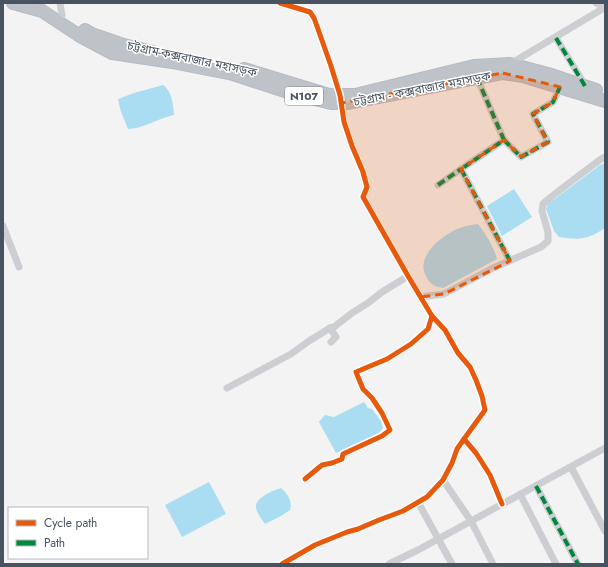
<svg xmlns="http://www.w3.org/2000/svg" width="608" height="567" font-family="Jost,'Noto Sans Bengali',sans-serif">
<rect width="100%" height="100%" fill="#f3f3f3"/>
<g fill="#aaddf2">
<path d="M 163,85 C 172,91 173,104 174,115 C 158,118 143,129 128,129 L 121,112 L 118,99 L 134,93 Z"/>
<path d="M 605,163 L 605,228 C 587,240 580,240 559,237 L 554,231 L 546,209 L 548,204 L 600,165 Z"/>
<path d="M 514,189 L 532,217 L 502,236 L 487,206 Z"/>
<path d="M 478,224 C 486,235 493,245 497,259 L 443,288 C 432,286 430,284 425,274 C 418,258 436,241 448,234 C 457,228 467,225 478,224 Z"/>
<path d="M 364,402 L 368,408 L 372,409 L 381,421 L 383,428 L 377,435 L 336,453 L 319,422 L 325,415 L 334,417 Z"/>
<path d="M 209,482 L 226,514 L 182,537 L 165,505 Z"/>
<path d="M 281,488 C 287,493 293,501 290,510 L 281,516 L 265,524 C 262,519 256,512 256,507 C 255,498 274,490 281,488 Z"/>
</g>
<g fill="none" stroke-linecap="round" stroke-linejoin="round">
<defs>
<g id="highway">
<path d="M 13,3 L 42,11 L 80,36 L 112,53 L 172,62 L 233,74 L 288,92 L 331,103 L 348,103 L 503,73 L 523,76 L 605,101"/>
<path d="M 85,30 L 92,34 L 124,45 L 153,52"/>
<path d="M 244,69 L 329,95 L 355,95 L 474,66 L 510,64 L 548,74 L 596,90"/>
</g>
</defs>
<use href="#highway" stroke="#b7bbc3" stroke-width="14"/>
<g stroke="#ccced2" stroke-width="7">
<path d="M 60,3 L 62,15"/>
<path d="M 280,3 L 310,12 L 314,18 L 318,29 L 331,66 L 340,95 L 344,122 L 352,146 L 363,172 L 367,187 L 363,197 L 408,276 L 432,316 L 445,330 L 458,353 L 470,367 L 476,380 L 482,396 L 485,410 L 464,439"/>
<path d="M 596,3 L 605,8"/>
<path d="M 556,38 L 585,85"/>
<path d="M 510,64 L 604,8"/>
<path d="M 477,78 L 504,140 L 461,169 L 510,261"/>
<path d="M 504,140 L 521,157 L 548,142 L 533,114 L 553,102 L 560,87"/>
<path d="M 438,185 L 461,169"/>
<path d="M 3,226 L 19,267"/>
<path d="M 420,297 L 444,294 L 493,268 L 541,247 L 548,241 L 548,232 L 542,211 L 543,204 L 551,197 L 573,180 L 601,159 L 605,157"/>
<path d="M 331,342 L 336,337 L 330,328 L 334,327 L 352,313 L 368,303 L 382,292 L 408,276"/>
<path d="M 227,388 L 291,354 L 309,341 L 330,328"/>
<path d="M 571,467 L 605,531"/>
<path d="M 305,479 L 322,465 L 332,463 L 342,459 L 343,454 L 382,436 L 390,430 L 382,413 L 372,398 L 363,389 L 356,372 L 387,359 L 411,344 L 428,329 L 432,316"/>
<path d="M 443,480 L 471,521 L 493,564"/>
<path d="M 536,486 L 578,564"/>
<path d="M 520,494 L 556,564"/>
<path d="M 418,502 L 452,564"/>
<path d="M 282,564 L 315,545 L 347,532 L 358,529 L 379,520 L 403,511 L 427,497 L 443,480 L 452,463 L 457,449 L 464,439 L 476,453 L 490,475 L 502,504"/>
<path d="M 389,564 L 418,550 L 605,448"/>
</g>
<use href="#highway" stroke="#bdc3c8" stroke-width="12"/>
<g stroke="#00873e" stroke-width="4" stroke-dasharray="8 4" stroke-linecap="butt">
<path d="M 556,38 L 585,86"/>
<path d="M 477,78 L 504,140 L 461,169 L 510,261"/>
<path d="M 504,140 L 521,157 L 548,142 L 533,114 L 553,102 L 560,87"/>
<path d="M 438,185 L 461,169"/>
<path d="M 536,486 L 578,564"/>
</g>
<defs>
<g id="cycleway">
<path d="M 280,3 L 310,12 L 314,18 L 318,29 L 331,66 L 340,95 L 344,122 L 352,146 L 363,172 L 367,187 L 363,197 L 408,276 L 432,316 L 445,330 L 458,353 L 470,367 L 476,380 L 482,396 L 485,410 L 464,439"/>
<path d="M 305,479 L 322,465 L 332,463 L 342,459 L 343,454 L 382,436 L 390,430 L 382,413 L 372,398 L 363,389 L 356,372 L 387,359 L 411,344 L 428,329 L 432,316"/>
<path d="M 282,564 L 315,545 L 347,532 L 358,529 L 379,520 L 403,511 L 427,497 L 443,480 L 452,463 L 457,449 L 464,439 L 476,453 L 490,475 L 502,504"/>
</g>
</defs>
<use href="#cycleway" stroke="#fff" stroke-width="8"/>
<use href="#cycleway" stroke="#e8590c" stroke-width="5"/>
</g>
<path fill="#e8590c" fill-opacity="0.2" stroke="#e8590c" stroke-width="3" stroke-dasharray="8 5" stroke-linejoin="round" d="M 503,73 L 560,87 L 553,102 L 533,114 L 548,142 L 521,157 L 504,140 L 461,169 L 510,261 L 444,294 L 420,297 L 363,197 L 367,187 L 344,122 L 341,103 Z"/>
<g text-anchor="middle" stroke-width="3" stroke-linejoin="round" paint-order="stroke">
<rect fill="#fff" stroke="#7f8790" stroke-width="1" x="285" y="87" width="38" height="18" rx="3"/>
<g font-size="11" font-weight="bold" fill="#485361">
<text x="304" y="100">N107</text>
</g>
<g font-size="12" fill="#485361" stroke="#fff">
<text transform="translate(192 59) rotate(12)" y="4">চট্টগ্রাম-কক্সবাজার মহাসড়ক</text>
<text transform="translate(422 89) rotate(-11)" y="4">চট্টগ্রাম - কক্সবাজার মহাসড়ক</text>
</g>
</g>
<rect width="608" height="567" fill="none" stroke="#485361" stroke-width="8"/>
<rect x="8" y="507" width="140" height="52" fill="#ffffff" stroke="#b6bac0"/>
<rect x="16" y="520" width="20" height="6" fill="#e8590c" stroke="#b6bac0"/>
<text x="44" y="527" font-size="12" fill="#485361">Cycle path</text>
<rect x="16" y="540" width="20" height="6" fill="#00873e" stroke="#b6bac0"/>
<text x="44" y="547" font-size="12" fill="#485361">Path</text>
</svg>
